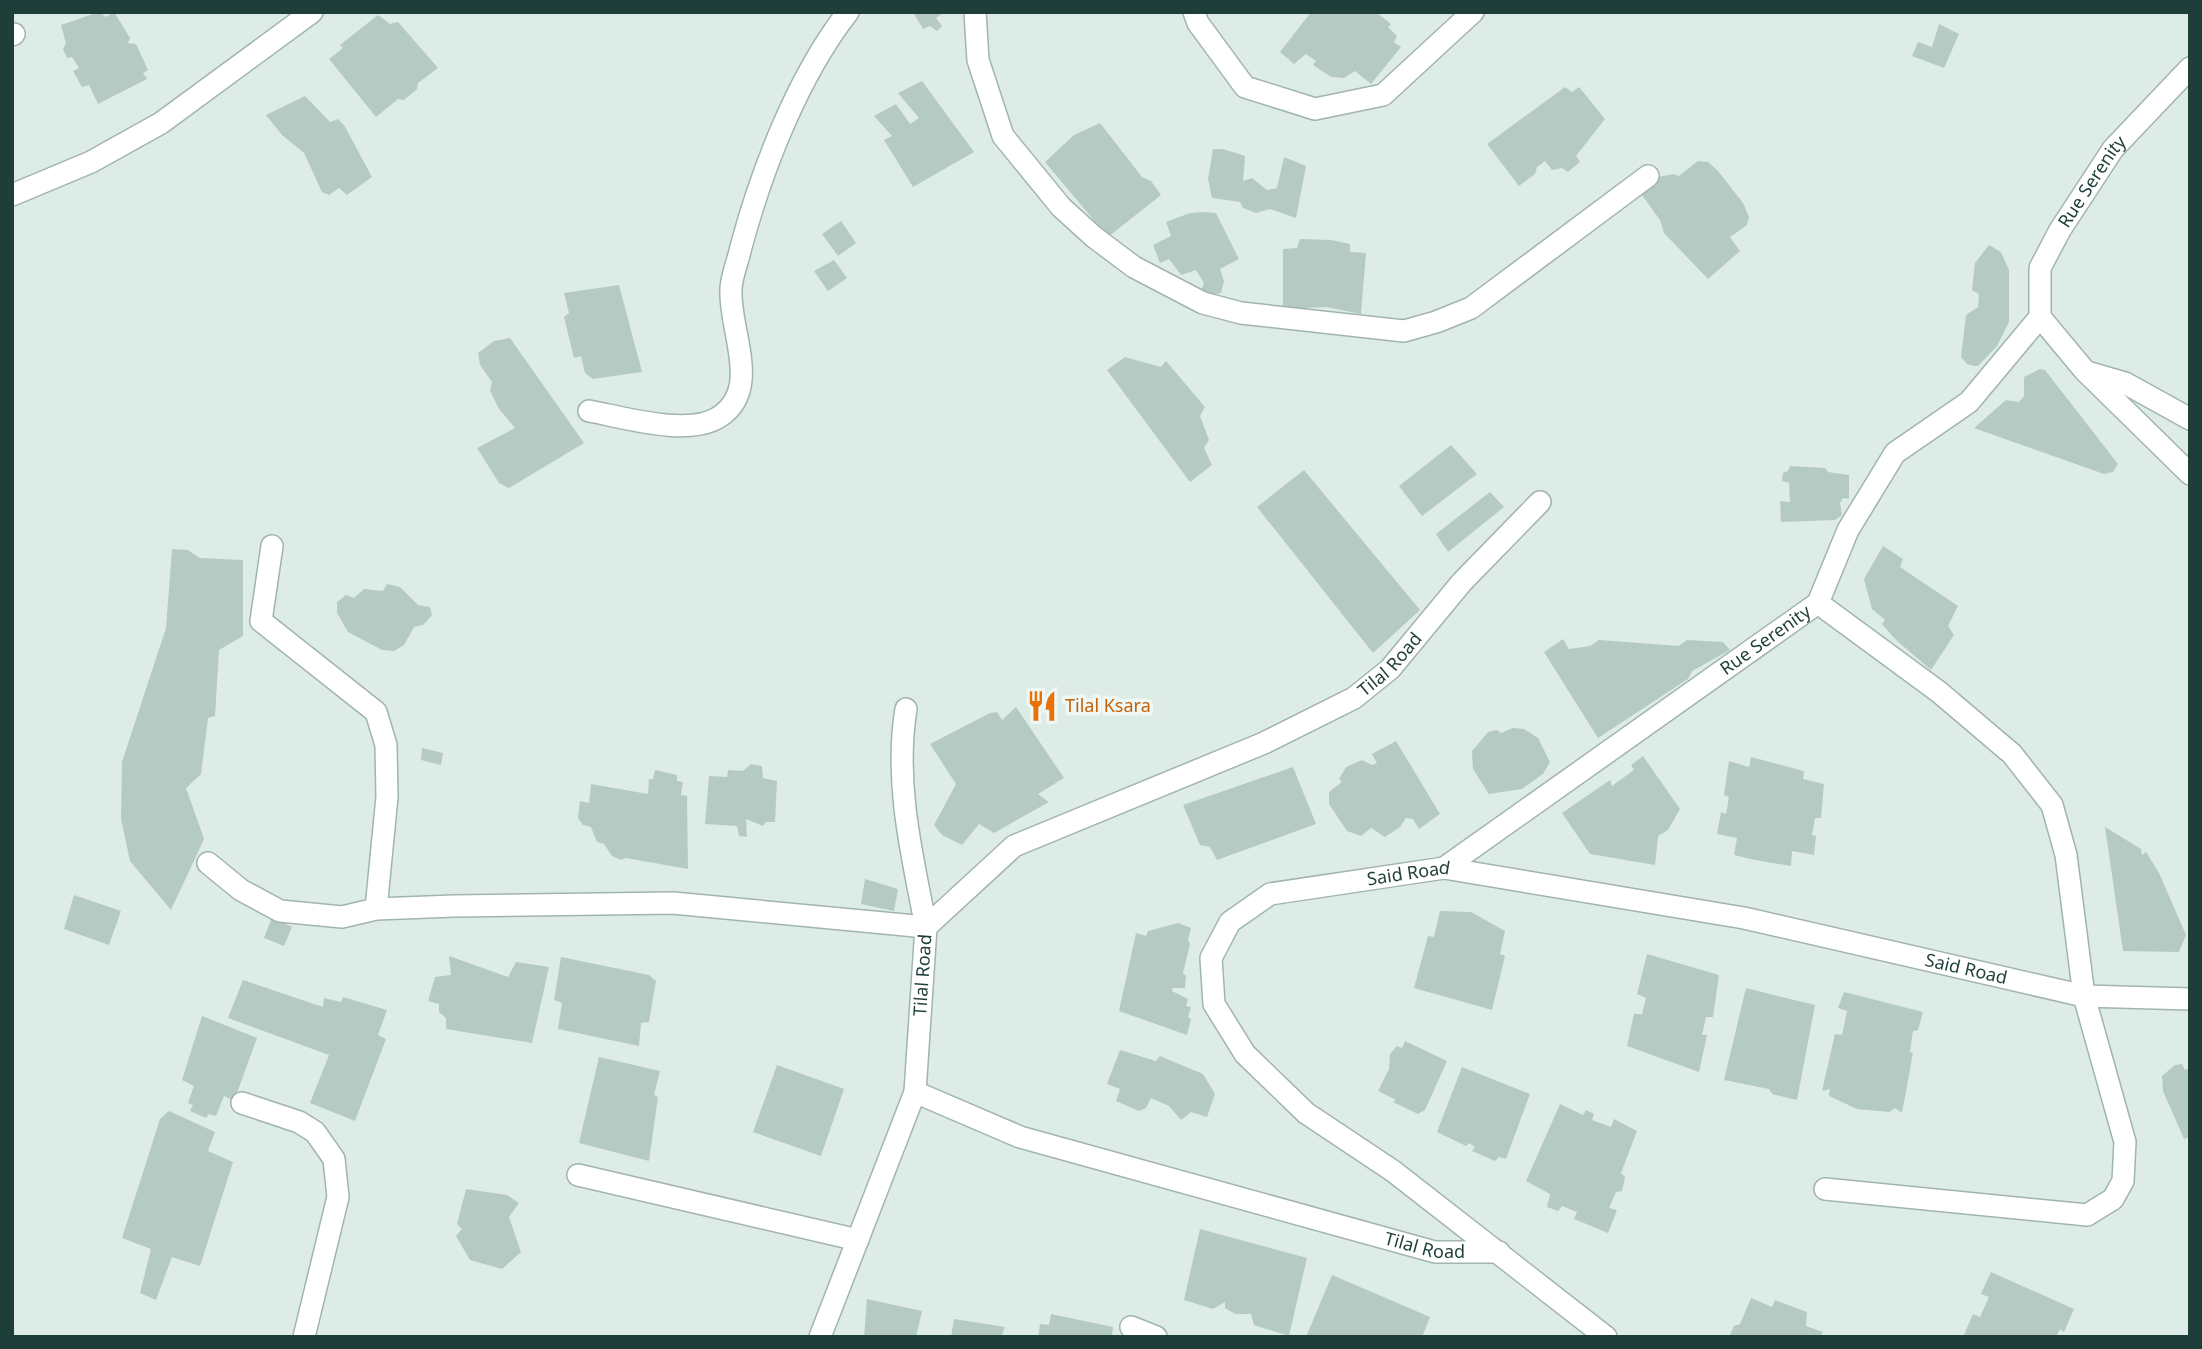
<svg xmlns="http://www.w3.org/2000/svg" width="2202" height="1349" font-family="'Noto Sans',sans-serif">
<rect width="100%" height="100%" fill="#deece7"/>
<g fill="#b6cac4">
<path d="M 99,12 L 106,17 L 114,12 L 130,38 L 128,43 L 136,44 L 148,70 L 143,73 L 147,79 L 98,104 L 89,85 L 82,87 L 73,71 L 79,68 L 72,57 L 67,58 L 63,49 L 66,43 L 61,25 Z"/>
<path d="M 913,12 L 944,12 L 936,18 L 942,26 L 937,31 L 930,26 L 923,29 Z"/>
<path d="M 1311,12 L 1376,12 L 1391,24 L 1388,27 L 1397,36 L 1394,42 L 1401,47 L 1371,84 L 1355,71 L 1344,78 L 1331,77 L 1313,65 L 1316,61 L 1306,54 L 1294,64 L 1280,52 Z"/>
<path d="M 378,15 L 390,24 L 398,22 L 438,68 L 418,83 L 417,89 L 404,100 L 398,99 L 376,117 L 329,59 L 343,48 L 340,45 Z"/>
<path d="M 1939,24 L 1959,34 L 1944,68 L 1912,56 L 1918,42 L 1932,47 Z"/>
<path d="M 922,81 L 974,152 L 913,187 L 884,140 L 892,136 L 874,116 L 896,104 L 910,124 L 919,118 L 898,93 Z"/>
<path d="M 1565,87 L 1572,92 L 1579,87 L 1605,119 L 1576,156 L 1580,162 L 1568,172 L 1562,168 L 1552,170 L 1545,161 L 1537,167 L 1535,174 L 1519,186 L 1487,144 Z"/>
<path d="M 305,96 L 330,122 L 338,119 L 344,125 L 372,177 L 347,195 L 339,188 L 329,195 L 322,192 L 304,153 L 282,135 L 266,115 Z"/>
<path d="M 1100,123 L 1142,177 L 1151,181 L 1161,195 L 1108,237 L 1045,162 L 1074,135 Z"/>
<path d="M 1213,149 L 1223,149 L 1245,156 L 1243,181 L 1252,178 L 1267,190 L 1277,188 L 1284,157 L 1306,166 L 1296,218 L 1270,209 L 1256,213 L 1243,208 L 1240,202 L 1212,198 L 1208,179 Z"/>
<path d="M 1698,161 L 1708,162 L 1718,171 L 1743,203 L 1749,217 L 1747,225 L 1730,237 L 1740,251 L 1708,279 L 1664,233 L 1660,220 L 1642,195 L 1658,177 L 1674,174 L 1679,176 Z"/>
<path d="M 1203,212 L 1216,213 L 1239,259 L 1220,269 L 1224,281 L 1221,293 L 1203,297 L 1200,293 L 1204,283 L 1196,270 L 1181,275 L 1169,259 L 1160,263 L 1153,245 L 1171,236 L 1166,222 L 1190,213 Z"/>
<path d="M 841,221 L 856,243 L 838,256 L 822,234 Z"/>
<path d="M 1300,239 L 1331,240 L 1350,244 L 1350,252 L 1366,253 L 1361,314 L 1326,307 L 1283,309 L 1283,249 L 1297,248 Z"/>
<path d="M 1989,245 L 2001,252 L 2009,270 L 2009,322 L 1997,346 L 1978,366 L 1974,366 L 1967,364 L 1961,357 L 1966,315 L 1978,307 L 1979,294 L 1972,290 L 1975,263 Z"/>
<path d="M 834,260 L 847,278 L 828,291 L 814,271 Z"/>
<path d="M 619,285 L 642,372 L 593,379 L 585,373 L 581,356 L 574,358 L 564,317 L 569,313 L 564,293 Z"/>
<path d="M 510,338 L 584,443 L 509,488 L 499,483 L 477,448 L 515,428 L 499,409 L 490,391 L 492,382 L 480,365 L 478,353 L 494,341 Z"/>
<path d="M 1125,357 L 1161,367 L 1166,361 L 1205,407 L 1200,416 L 1209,440 L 1204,448 L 1212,465 L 1190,482 L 1107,370 Z"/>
<path d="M 2040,369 L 2045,370 L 2118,464 L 2113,472 L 2104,474 L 1974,428 L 2006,400 L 2019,402 L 2024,396 L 2024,377 Z"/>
<path d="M 1451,445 L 1477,474 L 1422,516 L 1399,486 Z"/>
<path d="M 1790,466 L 1825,468 L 1828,472 L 1849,475 L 1849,499 L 1843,498 L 1840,503 L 1842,515 L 1835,520 L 1781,522 L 1780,501 L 1790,502 L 1789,483 L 1782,481 L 1783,473 L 1788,471 Z"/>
<path d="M 1304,470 L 1420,610 L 1373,653 L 1257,507 Z"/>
<path d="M 1490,492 L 1504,507 L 1448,552 L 1436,534 Z"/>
<path d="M 1883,546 L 1903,559 L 1900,567 L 1958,606 L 1948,626 L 1954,635 L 1931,670 L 1896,640 L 1882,624 L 1885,620 L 1872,609 L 1864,579 Z"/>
<path d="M 172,549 L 188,550 L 200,558 L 243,560 L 243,636 L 219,650 L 215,716 L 208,718 L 201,774 L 186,788 L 204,839 L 171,910 L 130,861 L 121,819 L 122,762 L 166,628 Z"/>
<path d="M 387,584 L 400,587 L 418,605 L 430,607 L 432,615 L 423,625 L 414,627 L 404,645 L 394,651 L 382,650 L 348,632 L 337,613 L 337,602 L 346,595 L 354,598 L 364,589 L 383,591 Z"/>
<path d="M 1563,639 L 1569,649 L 1590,646 L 1599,640 L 1679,646 L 1687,640 L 1723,642 L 1730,650 L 1692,671 L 1688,679 L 1598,738 L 1544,652 Z"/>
<path d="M 1016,707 L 1064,778 L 1038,794 L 1049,802 L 994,833 L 979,824 L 962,845 L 942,835 L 934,825 L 956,784 L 930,744 L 990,713 L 997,712 L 1002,720 Z"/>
<path d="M 1513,728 L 1524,729 L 1538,738 L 1550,762 L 1543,774 L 1522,789 L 1489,794 L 1473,769 L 1472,751 L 1488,732 L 1497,730 L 1501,733 Z"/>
<path d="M 1396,741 L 1440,814 L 1419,829 L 1413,819 L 1406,818 L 1400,827 L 1385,837 L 1371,828 L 1361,836 L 1347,831 L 1329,804 L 1329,792 L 1342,782 L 1339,779 L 1346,767 L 1362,760 L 1372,765 L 1377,763 L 1372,754 Z"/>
<path d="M 422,748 L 443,753 L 441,765 L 421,760 Z"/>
<path d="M 1643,756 L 1680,809 L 1668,830 L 1658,836 L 1655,865 L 1590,854 L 1562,813 L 1610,780 L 1612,786 L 1634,770 L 1631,765 Z"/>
<path d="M 1751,757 L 1804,771 L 1803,779 L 1824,784 L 1821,818 L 1815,818 L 1812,835 L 1816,836 L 1814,855 L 1792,851 L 1791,866 L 1755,860 L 1734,855 L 1737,838 L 1717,834 L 1721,812 L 1726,814 L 1729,797 L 1724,795 L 1729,761 L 1749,767 Z"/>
<path d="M 751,764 L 762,766 L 763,778 L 777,781 L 775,822 L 766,822 L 763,826 L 746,819 L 747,837 L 739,836 L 737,826 L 705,824 L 709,776 L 727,777 L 728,770 L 743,771 Z"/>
<path d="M 1293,767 L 1316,824 L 1217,860 L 1210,847 L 1200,845 L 1183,805 Z"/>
<path d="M 655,770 L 677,775 L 677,781 L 683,782 L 681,795 L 687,796 L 688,869 L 626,858 L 621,860 L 612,856 L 604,844 L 597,842 L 591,827 L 583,825 L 578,818 L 580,801 L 589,803 L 591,784 L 648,794 L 649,779 L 653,779 Z"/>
<path d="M 2105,827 L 2141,849 L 2142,855 L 2146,852 L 2159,873 L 2186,935 L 2179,952 L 2123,951 Z"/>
<path d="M 865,879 L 898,889 L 894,911 L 861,904 Z"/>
<path d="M 74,895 L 121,911 L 109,945 L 64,929 Z"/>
<path d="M 1440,911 L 1471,912 L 1505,931 L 1500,954 L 1505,956 L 1492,1010 L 1414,988 L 1428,936 L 1434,937 Z"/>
<path d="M 272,917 L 292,927 L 284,946 L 264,938 Z"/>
<path d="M 1178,923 L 1191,928 L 1188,940 L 1190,944 L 1183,973 L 1186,976 L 1185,988 L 1172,988 L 1172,991 L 1188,999 L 1186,1006 L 1191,1007 L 1188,1017 L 1191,1019 L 1187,1035 L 1119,1011 L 1136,933 L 1146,936 L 1148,931 Z"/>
<path d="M 1647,954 L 1719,975 L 1713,1017 L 1706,1017 L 1702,1035 L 1707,1035 L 1699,1072 L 1627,1046 L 1634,1014 L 1642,1014 L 1646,998 L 1637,994 Z"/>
<path d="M 449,956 L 508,977 L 516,962 L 549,967 L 532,1043 L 446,1029 L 446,1018 L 439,1012 L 439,1004 L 428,1001 L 435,977 L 451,975 Z"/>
<path d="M 561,957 L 649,975 L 656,981 L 649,1022 L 641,1023 L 639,1046 L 558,1029 L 562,1003 L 554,1000 Z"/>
<path d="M 243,980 L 323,1007 L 324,998 L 341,1002 L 343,997 L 387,1010 L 378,1035 L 386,1039 L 355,1121 L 310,1103 L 329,1055 L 228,1018 Z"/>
<path d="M 1746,988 L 1815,1005 L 1797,1100 L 1772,1094 L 1769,1089 L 1724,1080 Z"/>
<path d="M 1844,992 L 1923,1012 L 1918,1030 L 1913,1031 L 1910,1052 L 1913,1053 L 1902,1113 L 1895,1108 L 1889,1112 L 1857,1109 L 1829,1096 L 1830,1089 L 1822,1091 L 1835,1034 L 1842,1035 L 1847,1011 L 1838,1008 Z"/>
<path d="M 202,1016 L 257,1038 L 234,1101 L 224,1096 L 216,1116 L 209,1114 L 206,1118 L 190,1111 L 193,1105 L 188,1103 L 194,1086 L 182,1080 Z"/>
<path d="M 1405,1041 L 1447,1061 L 1425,1110 L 1418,1114 L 1393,1102 L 1396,1100 L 1378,1091 L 1389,1069 L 1390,1054 L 1397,1046 L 1402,1048 Z"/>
<path d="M 1120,1050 L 1156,1061 L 1160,1056 L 1203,1074 L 1215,1094 L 1207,1117 L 1191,1112 L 1181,1120 L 1169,1106 L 1151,1098 L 1146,1108 L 1139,1111 L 1116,1101 L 1120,1089 L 1107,1084 Z"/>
<path d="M 599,1057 L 660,1071 L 654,1095 L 658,1097 L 649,1161 L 579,1143 Z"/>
<path d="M 2182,1064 L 2185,1070 L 2190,1068 L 2190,1137 L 2184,1139 L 2163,1091 L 2162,1076 L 2175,1065 Z"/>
<path d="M 777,1065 L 844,1089 L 821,1156 L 753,1132 Z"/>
<path d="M 1462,1067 L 1530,1094 L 1506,1159 L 1499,1157 L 1495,1161 L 1472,1151 L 1475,1147 L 1469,1143 L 1466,1146 L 1437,1132 Z"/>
<path d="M 1560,1104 L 1583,1115 L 1586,1110 L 1594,1114 L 1592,1120 L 1611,1127 L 1614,1119 L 1637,1131 L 1621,1173 L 1625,1177 L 1622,1191 L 1616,1192 L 1609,1208 L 1617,1210 L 1608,1233 L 1574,1219 L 1577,1212 L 1562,1206 L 1558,1211 L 1547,1207 L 1550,1194 L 1526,1181 Z"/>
<path d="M 169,1111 L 215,1132 L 208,1151 L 233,1162 L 200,1266 L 172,1257 L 156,1300 L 140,1293 L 151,1249 L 122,1238 L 160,1119 Z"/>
<path d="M 466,1189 L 507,1195 L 519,1203 L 509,1217 L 521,1252 L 502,1269 L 470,1260 L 456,1236 L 462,1229 L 457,1224 Z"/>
<path d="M 1200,1229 L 1307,1258 L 1289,1336 L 1254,1325 L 1251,1314 L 1235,1314 L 1225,1308 L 1225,1302 L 1213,1309 L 1184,1300 Z"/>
<path d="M 1991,1272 L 2074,1309 L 2064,1332 L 2060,1329 L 2056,1337 L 1963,1337 L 1973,1314 L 1980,1317 L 1989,1297 L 1981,1294 Z"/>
<path d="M 1332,1275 L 1430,1317 L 1422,1337 L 1306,1337 Z"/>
<path d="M 1751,1298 L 1772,1307 L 1775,1300 L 1807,1312 L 1806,1326 L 1823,1332 L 1821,1337 L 1729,1337 L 1734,1326 L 1740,1324 Z"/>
<path d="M 867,1299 L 922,1311 L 916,1337 L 864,1337 Z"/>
<path d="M 1051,1314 L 1113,1327 L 1112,1337 L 1038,1337 L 1040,1324 L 1049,1325 Z"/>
<path d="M 954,1319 L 1005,1327 L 1001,1337 L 951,1337 Z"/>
</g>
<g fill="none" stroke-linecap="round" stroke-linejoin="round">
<defs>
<g id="minor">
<path d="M 975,12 L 978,60 L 1003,136 L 1061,207 L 1094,237 L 1134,267 L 1203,303 L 1241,313 L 1404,331 L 1436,322 L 1471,308 L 1648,176"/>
<path d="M 1194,12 L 1198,23 L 1245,87 L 1315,109 L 1383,95 L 1473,12"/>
<path d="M 12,35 L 14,34"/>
<path d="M 12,195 L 91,162 L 161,123 L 312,12"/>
<path d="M 2040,317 L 2085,371 L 2190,474"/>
<path d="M 2087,372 L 2125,383 L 2190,419"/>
<path d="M 589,411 C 623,417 688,437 719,417 C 763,389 728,329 731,288 C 732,275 738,261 741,247 C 762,169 798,76 848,12"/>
<path d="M 272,546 L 261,621 L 376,712 L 386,745 L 387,797 L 376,909"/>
<path d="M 1818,603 L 1939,692 L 2012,754 L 2052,805 L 2066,855 L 2084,996 L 2125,1142 L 2123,1181 L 2113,1199 L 2087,1215 L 1825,1189"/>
<path d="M 208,863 L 241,890 L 280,911 L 342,917 L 376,909 L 454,906 L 673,903 L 926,927 C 912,855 894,782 906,709"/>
<path id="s1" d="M 1444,868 L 1818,603 L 1848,530 L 1895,453 L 1969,402 L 2040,317 L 2040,268 L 2060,230 L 2113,149 L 2190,68"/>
<path id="s2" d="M 915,1092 L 1020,1137 L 1435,1252 L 1499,1252"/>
<path d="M 242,1103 L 299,1122 L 315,1132 L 334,1159 L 338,1197 L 304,1337"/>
<path d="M 578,1175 L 858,1240"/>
<path d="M 1131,1327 L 1156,1337"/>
<path id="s3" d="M 820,1337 L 915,1092 L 926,927 L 1014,846 L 1264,743 L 1354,698 L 1390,669 L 1462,582 L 1540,502"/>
<path id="s4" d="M 1606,1337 L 1393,1171 L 1306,1113 L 1245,1054 L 1214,1004 L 1211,958 L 1230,922 L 1270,894 L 1444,868 L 1744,918 L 2084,996 L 2190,999"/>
</g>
</defs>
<use href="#minor" stroke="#a1b4af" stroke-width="24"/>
<use href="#minor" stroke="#fff" stroke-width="21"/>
</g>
<defs>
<symbol id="restaurant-bare" viewBox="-9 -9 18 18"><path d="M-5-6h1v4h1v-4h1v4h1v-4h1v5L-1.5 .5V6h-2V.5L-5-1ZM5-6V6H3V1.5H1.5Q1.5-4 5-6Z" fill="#e8710a" stroke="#eff8f5" stroke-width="2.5" paint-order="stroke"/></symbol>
</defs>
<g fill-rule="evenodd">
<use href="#restaurant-bare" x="1020" y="684" width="44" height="44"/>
</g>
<g text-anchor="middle" stroke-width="7" stroke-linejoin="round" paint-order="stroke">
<g font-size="18" fill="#1e3e39" stroke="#eff8f5">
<text dy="6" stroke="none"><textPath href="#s1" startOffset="978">Rue Serenity</textPath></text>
<text dy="6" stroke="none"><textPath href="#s1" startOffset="394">Rue Serenity</textPath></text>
<text dy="6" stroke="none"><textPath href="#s3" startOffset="968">Tilal Road</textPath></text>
<text dy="6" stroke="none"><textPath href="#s4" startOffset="794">Said Road</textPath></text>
<text dy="6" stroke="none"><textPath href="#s4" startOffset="1362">Said Road</textPath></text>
<text dy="6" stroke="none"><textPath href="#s3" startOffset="380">Tilal Road</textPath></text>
<text dy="6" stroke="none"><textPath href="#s2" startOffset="534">Tilal Road</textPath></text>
</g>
<g font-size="18" fill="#c56008" stroke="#eff8f5" text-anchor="start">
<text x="1065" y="712">Tilal Ksara</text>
</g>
</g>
<rect width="2202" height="1349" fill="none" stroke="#1e3e39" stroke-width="28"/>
</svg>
